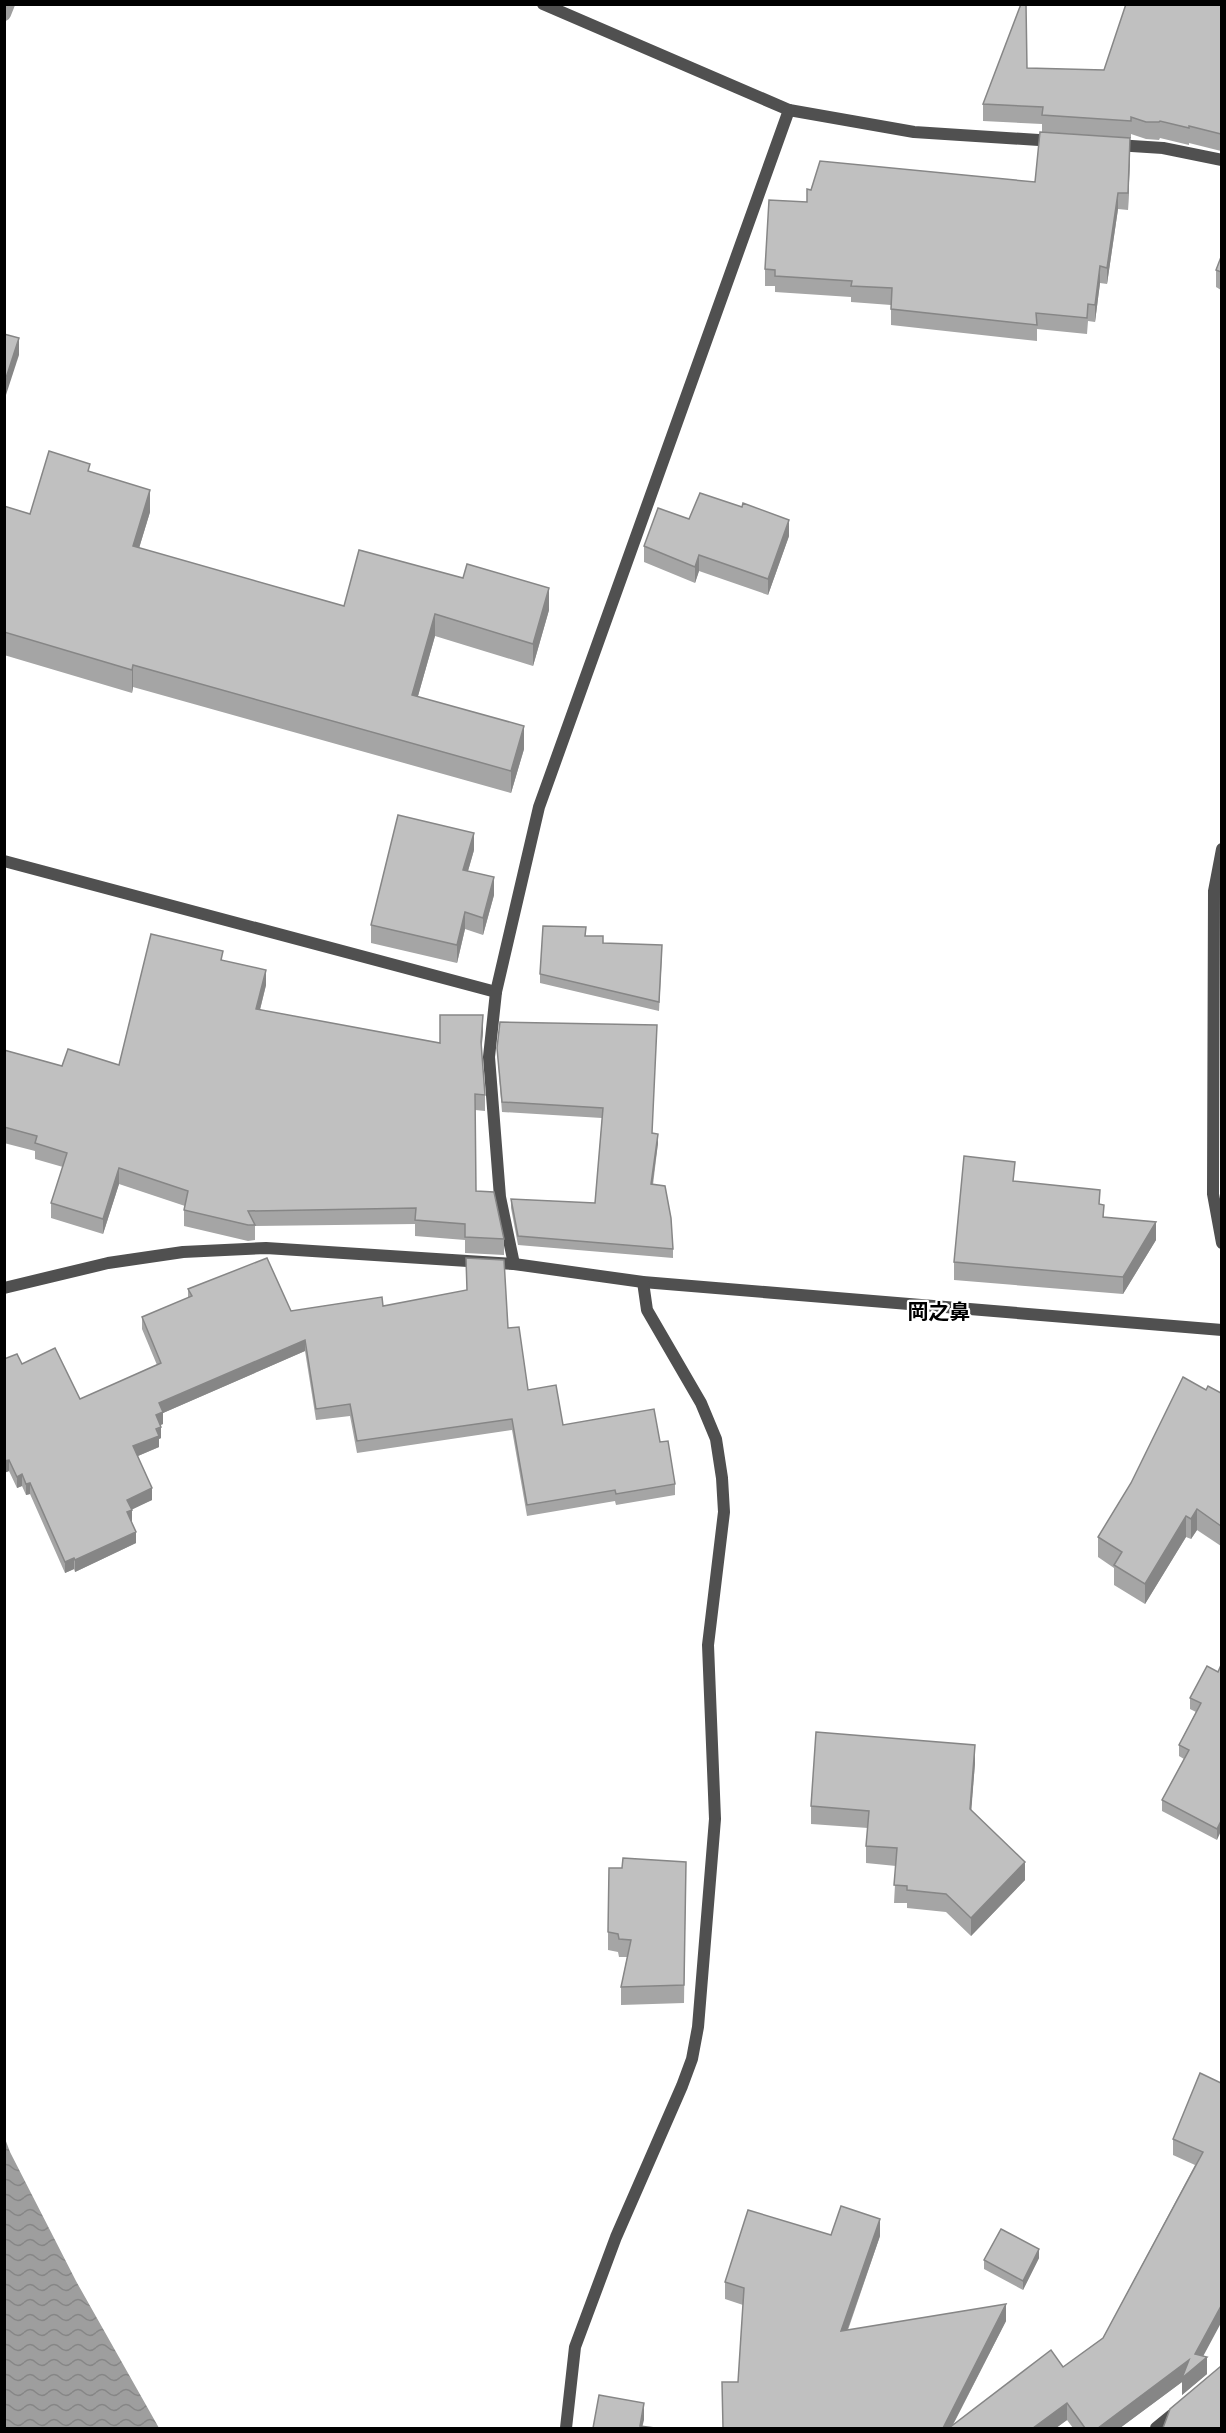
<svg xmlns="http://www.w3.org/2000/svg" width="1226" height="2433" font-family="'Open Sans','Noto Sans JP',sans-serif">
<defs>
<pattern id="water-waves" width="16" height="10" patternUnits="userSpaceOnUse" patternTransform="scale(1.5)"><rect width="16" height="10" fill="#9e9e9e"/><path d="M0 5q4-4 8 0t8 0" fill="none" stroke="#868686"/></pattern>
</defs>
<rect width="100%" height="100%" fill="#fff"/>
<path fill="url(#water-waves)" d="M 4,2136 L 10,2152 L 76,2281 L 159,2428 L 5,2428 Z"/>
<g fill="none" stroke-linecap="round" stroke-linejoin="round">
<path stroke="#9e9e9e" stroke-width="14" d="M 4,14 L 8,4"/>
<g stroke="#505050" stroke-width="12">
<path d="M 543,4 L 789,110 L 914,132 L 1054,141"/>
<path d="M 1116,145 L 1163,148 L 1222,160"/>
<path d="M 1222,849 L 1214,891 L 1213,1194 L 1222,1243"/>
<path d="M 4,861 L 496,992"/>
<path d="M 514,1264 L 500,1197 L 489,1057 L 496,992 L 539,807 L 789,110"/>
<path d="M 4,1288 L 108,1263 L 183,1252 L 266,1248 L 514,1264 L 643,1282 L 1222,1330"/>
<path d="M 566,2428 L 575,2347 L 616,2237 L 682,2086 L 692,2059 L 698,2027 L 715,1819 L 708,1645 L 724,1512 L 722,1478 L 716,1439 L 701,1403 L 647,1310 L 643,1282"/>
<path d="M 1156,2428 L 1178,2410"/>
</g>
</g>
<g fill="#a5a5a5">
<path d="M 1221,4 L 1221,151 L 1189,143 L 1189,145 L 1160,138 L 1159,140 L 1146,139 L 1131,134 L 1131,138 L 1042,132 L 1042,124 L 983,121 L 983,104 L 1027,68 L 1104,70 Z"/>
<path d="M 1130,154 L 1128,210 L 1118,209 L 1107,284 L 1100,283 L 1095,322 L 1088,321 L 1087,334 L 1037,329 L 1037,341 L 891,325 L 891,305 L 851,302 L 851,297 L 775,292 L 775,286 L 765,286 L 765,269 L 807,202 L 1035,182 Z"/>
<path d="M 1221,257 L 1221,290 L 1216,287 L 1216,270 Z"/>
<path d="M 90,472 L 150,512 L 139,548 L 344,606 L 549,610 L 533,666 L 435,636 L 418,696 L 524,749 L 511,793 L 133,687 L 132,693 L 4,655 L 4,506 L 30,514 Z"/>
<path d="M 689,519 L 789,536 L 768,595 L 699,571 L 695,583 L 644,562 L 644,546 Z"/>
<path d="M 474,850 L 468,871 L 494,895 L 483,935 L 465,929 L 457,963 L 371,943 L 371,925 Z"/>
<path d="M 586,936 L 603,943 L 662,954 L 659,1011 L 540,983 L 540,974 Z"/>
<path d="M 223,960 L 266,985 L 260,1010 L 440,1043 L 483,1031 L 481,1051 L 485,1095 L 485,1111 L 475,1110 L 476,1191 L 504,1239 L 504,1255 L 465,1253 L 465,1240 L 415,1236 L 415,1224 L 255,1226 L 255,1240 L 248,1241 L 184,1226 L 184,1210 L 185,1206 L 119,1184 L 103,1234 L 51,1218 L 51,1203 L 63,1167 L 35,1159 L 35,1151 L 4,1143 L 4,1050 L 62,1066 L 119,1065 Z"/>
<path d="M 497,1048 L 653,1133 L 658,1143 L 653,1185 L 673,1249 L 673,1258 L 518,1245 L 511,1208 L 511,1199 L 595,1203 L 602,1118 L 502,1112 Z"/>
<path d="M 1015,1181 L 1100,1204 L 1104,1217 L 1156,1240 L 1123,1294 L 954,1280 L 954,1262 Z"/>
<path d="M 188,1289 L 291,1311 L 383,1306 L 508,1328 L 528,1390 L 563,1425 L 660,1442 L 675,1484 L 675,1495 L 616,1505 L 615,1501 L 527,1516 L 512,1430 L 357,1453 L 350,1416 L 316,1420 L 305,1351 L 163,1413 L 163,1424 L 160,1425 L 161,1438 L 159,1439 L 159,1447 L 138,1456 L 152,1500 L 131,1509 L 131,1522 L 136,1543 L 75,1572 L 74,1569 L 65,1573 L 30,1494 L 26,1495 L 22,1486 L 17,1488 L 9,1471 L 4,1473 L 22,1364 L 80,1399 L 157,1365 L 142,1329 L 142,1317 L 188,1298 Z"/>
<path d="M 1206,1390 L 1221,1393 L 1221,1546 L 1197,1530 L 1191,1539 L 1186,1537 L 1145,1604 L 1114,1585 L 1114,1568 L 1098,1557 L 1098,1537 Z"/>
<path d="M 1218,1672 L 1217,1840 L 1162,1811 L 1162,1800 L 1184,1759 L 1179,1756 L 1179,1745 L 1196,1712 L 1190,1709 L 1190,1698 Z"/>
<path d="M 975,1763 L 971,1810 L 1025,1880 L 971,1936 L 946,1912 L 907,1908 L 907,1903 L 894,1903 L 896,1866 L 866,1863 L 866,1846 L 868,1828 L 811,1824 L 811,1806 Z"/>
<path d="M 686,1862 L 684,2003 L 621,2005 L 621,1987 L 627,1957 L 619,1957 L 618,1952 L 608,1950 L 608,1932 L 622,1868 Z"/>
<path d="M 1221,2083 L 1203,2356 L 1207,2374 L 1182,2395 L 1182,2382 L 1120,2428 L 1073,2428 L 1067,2420 L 1056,2428 L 723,2428 L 738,2382 L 743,2305 L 725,2299 L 725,2282 L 831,2235 L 880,2236 L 848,2330 L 1006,2321 L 953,2425 L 1063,2367 L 1103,2338 L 1195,2165 L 1173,2155 L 1173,2139 Z"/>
<path d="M 1039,2258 L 1023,2290 L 984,2269 L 984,2260 Z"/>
</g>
<g fill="#868686">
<path d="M 1130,138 L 1130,154 L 1128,210 L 1128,193 Z"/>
<path d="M 1118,193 L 1118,209 L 1107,284 L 1107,268 Z"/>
<path d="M 1100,266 L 1100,283 L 1095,322 L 1095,305 Z"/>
<path d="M 19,338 L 19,355 L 4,401 L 4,384 Z"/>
<path d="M 150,490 L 150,512 L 133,568 L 133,546 Z"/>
<path d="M 789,520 L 789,536 L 768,595 L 768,579 Z"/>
<path d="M 699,555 L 699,571 L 695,583 L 695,567 Z"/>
<path d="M 549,588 L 549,610 L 533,666 L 533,644 Z"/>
<path d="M 435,614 L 435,636 L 412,717 L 412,695 Z"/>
<path d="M 133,665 L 133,687 L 132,693 L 132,670 Z"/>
<path d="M 524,726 L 524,749 L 511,793 L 511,771 Z"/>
<path d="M 474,833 L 474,850 L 463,888 L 463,870 Z"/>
<path d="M 494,877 L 494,895 L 483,935 L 483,918 Z"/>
<path d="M 465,912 L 465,929 L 457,963 L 457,945 Z"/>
<path d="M 266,970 L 266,985 L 256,1025 L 256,1009 Z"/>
<path d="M 483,1015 L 483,1031 L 481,1057 L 481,1042 Z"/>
<path d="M 658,1134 L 658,1143 L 651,1194 L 651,1184 Z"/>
<path d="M 119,1168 L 119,1184 L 103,1234 L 103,1219 Z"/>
<path d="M 1156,1222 L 1156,1240 L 1123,1294 L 1123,1277 Z"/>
<path d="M 305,1340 L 305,1351 L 163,1413 L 163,1424 L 156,1427 L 156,1415 L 159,1403 Z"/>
<path d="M 161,1427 L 161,1438 L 159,1439 L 159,1447 L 133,1458 L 133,1446 Z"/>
<path d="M 9,1460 L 9,1471 L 4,1473 L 4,1461 Z"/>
<path d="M 22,1474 L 22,1486 L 17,1488 L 17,1477 Z"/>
<path d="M 30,1483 L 30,1494 L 26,1495 L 26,1484 Z"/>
<path d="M 152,1488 L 152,1500 L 127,1512 L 127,1500 Z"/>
<path d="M 1197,1509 L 1197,1530 L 1191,1539 L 1191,1519 Z"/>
<path d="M 132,1510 L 132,1521 L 127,1523 L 127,1512 Z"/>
<path d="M 1186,1516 L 1186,1537 L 1145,1604 L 1145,1584 Z"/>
<path d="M 136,1532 L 136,1543 L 75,1572 L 75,1560 Z"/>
<path d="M 74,1558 L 74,1569 L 65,1573 L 65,1562 Z"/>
<path d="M 975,1745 L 975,1763 L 970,1827 L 970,1809 Z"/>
<path d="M 1221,1821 L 1221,1831 L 1217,1840 L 1217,1829 Z"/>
<path d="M 1025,1862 L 1025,1880 L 971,1936 L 971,1918 Z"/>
<path d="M 880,2219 L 880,2236 L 841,2348 L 841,2331 Z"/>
<path d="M 1039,2249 L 1039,2258 L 1023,2290 L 1023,2281 Z"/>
<path d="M 1006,2304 L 1006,2321 L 951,2428 L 943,2428 Z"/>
<path d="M 1221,2306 L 1221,2323 L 1199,2364 L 1207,2357 L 1207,2374 L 1182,2395 L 1182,2382 L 1120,2428 L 1098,2428 L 1189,2360 L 1195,2354 Z"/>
<path d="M 644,2403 L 644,2420 L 642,2428 L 640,2428 Z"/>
<path d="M 1067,2403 L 1067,2420 L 1056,2428 L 1033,2428 Z"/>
</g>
<g fill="#c0c0c0" stroke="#868686" stroke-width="1.5">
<path d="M 1021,4 L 1026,4 L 1027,68 L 1104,70 L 1126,4 L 1221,4 L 1221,134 L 1189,126 L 1189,128 L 1160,121 L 1159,122 L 1146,122 L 1131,117 L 1131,121 L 1042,115 L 1043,107 L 983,104 Z"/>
<path d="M 1040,132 L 1130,138 L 1128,193 L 1118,193 L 1107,268 L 1100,266 L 1095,305 L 1088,304 L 1087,318 L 1036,313 L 1037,325 L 891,309 L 892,288 L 851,286 L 852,281 L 775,276 L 775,270 L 765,269 L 769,200 L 807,202 L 807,189 L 811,190 L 820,161 L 1035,182 Z"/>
<path d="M 1221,257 L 1221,272 L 1216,270 Z"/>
<path d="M 4,334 L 19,338 L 4,384 Z"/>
<path d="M 49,451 L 90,464 L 88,471 L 150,490 L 133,546 L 344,606 L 359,550 L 463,578 L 467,564 L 549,588 L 533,644 L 435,614 L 412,695 L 524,726 L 511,771 L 133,665 L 132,670 L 4,632 L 4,506 L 30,514 Z"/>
<path d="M 700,493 L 742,507 L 743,503 L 789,520 L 768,579 L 699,555 L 695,567 L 644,546 L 658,508 L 689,519 Z"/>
<path d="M 398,815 L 474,833 L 463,870 L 494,877 L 483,918 L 465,912 L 457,945 L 371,925 Z"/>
<path d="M 543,926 L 586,927 L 585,936 L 603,936 L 603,943 L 662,945 L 659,1002 L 540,974 Z"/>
<path d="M 151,934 L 223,951 L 221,960 L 266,970 L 256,1009 L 440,1043 L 440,1015 L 483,1015 L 481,1042 L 485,1095 L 475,1094 L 476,1191 L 494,1192 L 504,1239 L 465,1237 L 465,1224 L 415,1220 L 416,1208 L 248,1211 L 255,1225 L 248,1225 L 184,1210 L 188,1191 L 119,1168 L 103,1219 L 51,1203 L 67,1153 L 35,1143 L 37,1136 L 4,1127 L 4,1050 L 62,1066 L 68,1049 L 119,1065 Z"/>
<path d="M 500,1022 L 657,1025 L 652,1133 L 658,1134 L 651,1184 L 665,1186 L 671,1218 L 673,1249 L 518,1236 L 511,1199 L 595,1203 L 603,1108 L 502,1102 L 497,1048 Z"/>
<path d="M 964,1156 L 1015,1162 L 1013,1181 L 1100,1190 L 1099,1204 L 1104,1205 L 1103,1217 L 1156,1222 L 1123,1277 L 954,1262 Z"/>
<path d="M 267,1258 L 291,1311 L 382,1297 L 383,1306 L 467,1290 L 466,1258 L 504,1260 L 508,1328 L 519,1327 L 528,1390 L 556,1385 L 563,1425 L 654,1409 L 660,1442 L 668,1441 L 675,1484 L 616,1494 L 615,1490 L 527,1505 L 512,1419 L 357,1441 L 350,1404 L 316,1409 L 305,1340 L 159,1403 L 163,1412 L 156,1415 L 161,1427 L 156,1429 L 159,1436 L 133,1446 L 152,1488 L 127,1500 L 132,1510 L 127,1512 L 136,1532 L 75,1560 L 74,1558 L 65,1562 L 30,1483 L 26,1484 L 22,1474 L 17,1477 L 9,1460 L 4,1461 L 4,1359 L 17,1354 L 22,1364 L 55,1348 L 80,1399 L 161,1363 L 142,1317 L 192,1296 L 188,1289 Z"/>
<path d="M 1183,1377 L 1206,1390 L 1208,1386 L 1221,1393 L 1221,1526 L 1197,1509 L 1191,1519 L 1186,1516 L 1145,1584 L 1114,1565 L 1122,1552 L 1098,1537 L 1131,1483 Z"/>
<path d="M 1221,1665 L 1221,1821 L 1217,1829 L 1162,1800 L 1189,1750 L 1179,1745 L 1201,1703 L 1190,1698 L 1207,1666 L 1218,1672 Z"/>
<path d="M 816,1732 L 975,1745 L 970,1809 L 1025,1862 L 971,1918 L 946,1894 L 907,1890 L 907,1886 L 894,1885 L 897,1848 L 866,1846 L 869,1811 L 811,1806 Z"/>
<path d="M 623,1858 L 686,1862 L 684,1985 L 621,1987 L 631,1940 L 619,1939 L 618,1934 L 608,1932 L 609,1868 L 622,1868 Z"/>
<path d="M 1200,2073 L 1221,2083 L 1221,2306 L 1195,2354 L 1207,2357 L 1182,2378 L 1189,2360 L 1098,2428 L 1085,2428 L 1067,2403 L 1033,2428 L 949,2428 L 1051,2350 L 1063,2367 L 1103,2338 L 1203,2152 L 1173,2139 Z"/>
<path d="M 841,2206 L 880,2219 L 841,2331 L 1006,2304 L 943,2428 L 723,2428 L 722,2382 L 738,2382 L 744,2288 L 725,2282 L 748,2210 L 831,2235 Z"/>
<path d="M 1001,2229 L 1039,2249 L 1023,2281 L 984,2260 Z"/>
<path d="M 1221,2366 L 1221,2428 L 1163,2428 L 1170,2409 Z"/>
<path d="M 599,2395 L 644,2403 L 640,2426 L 655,2428 L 593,2428 Z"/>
</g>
<g text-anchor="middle" stroke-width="4.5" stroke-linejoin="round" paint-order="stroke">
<g font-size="21" font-weight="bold" fill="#000" stroke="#fff">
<text x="939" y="1319">岡之鼻</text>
</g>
</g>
<rect width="1226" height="2433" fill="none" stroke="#000000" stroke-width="12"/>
</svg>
